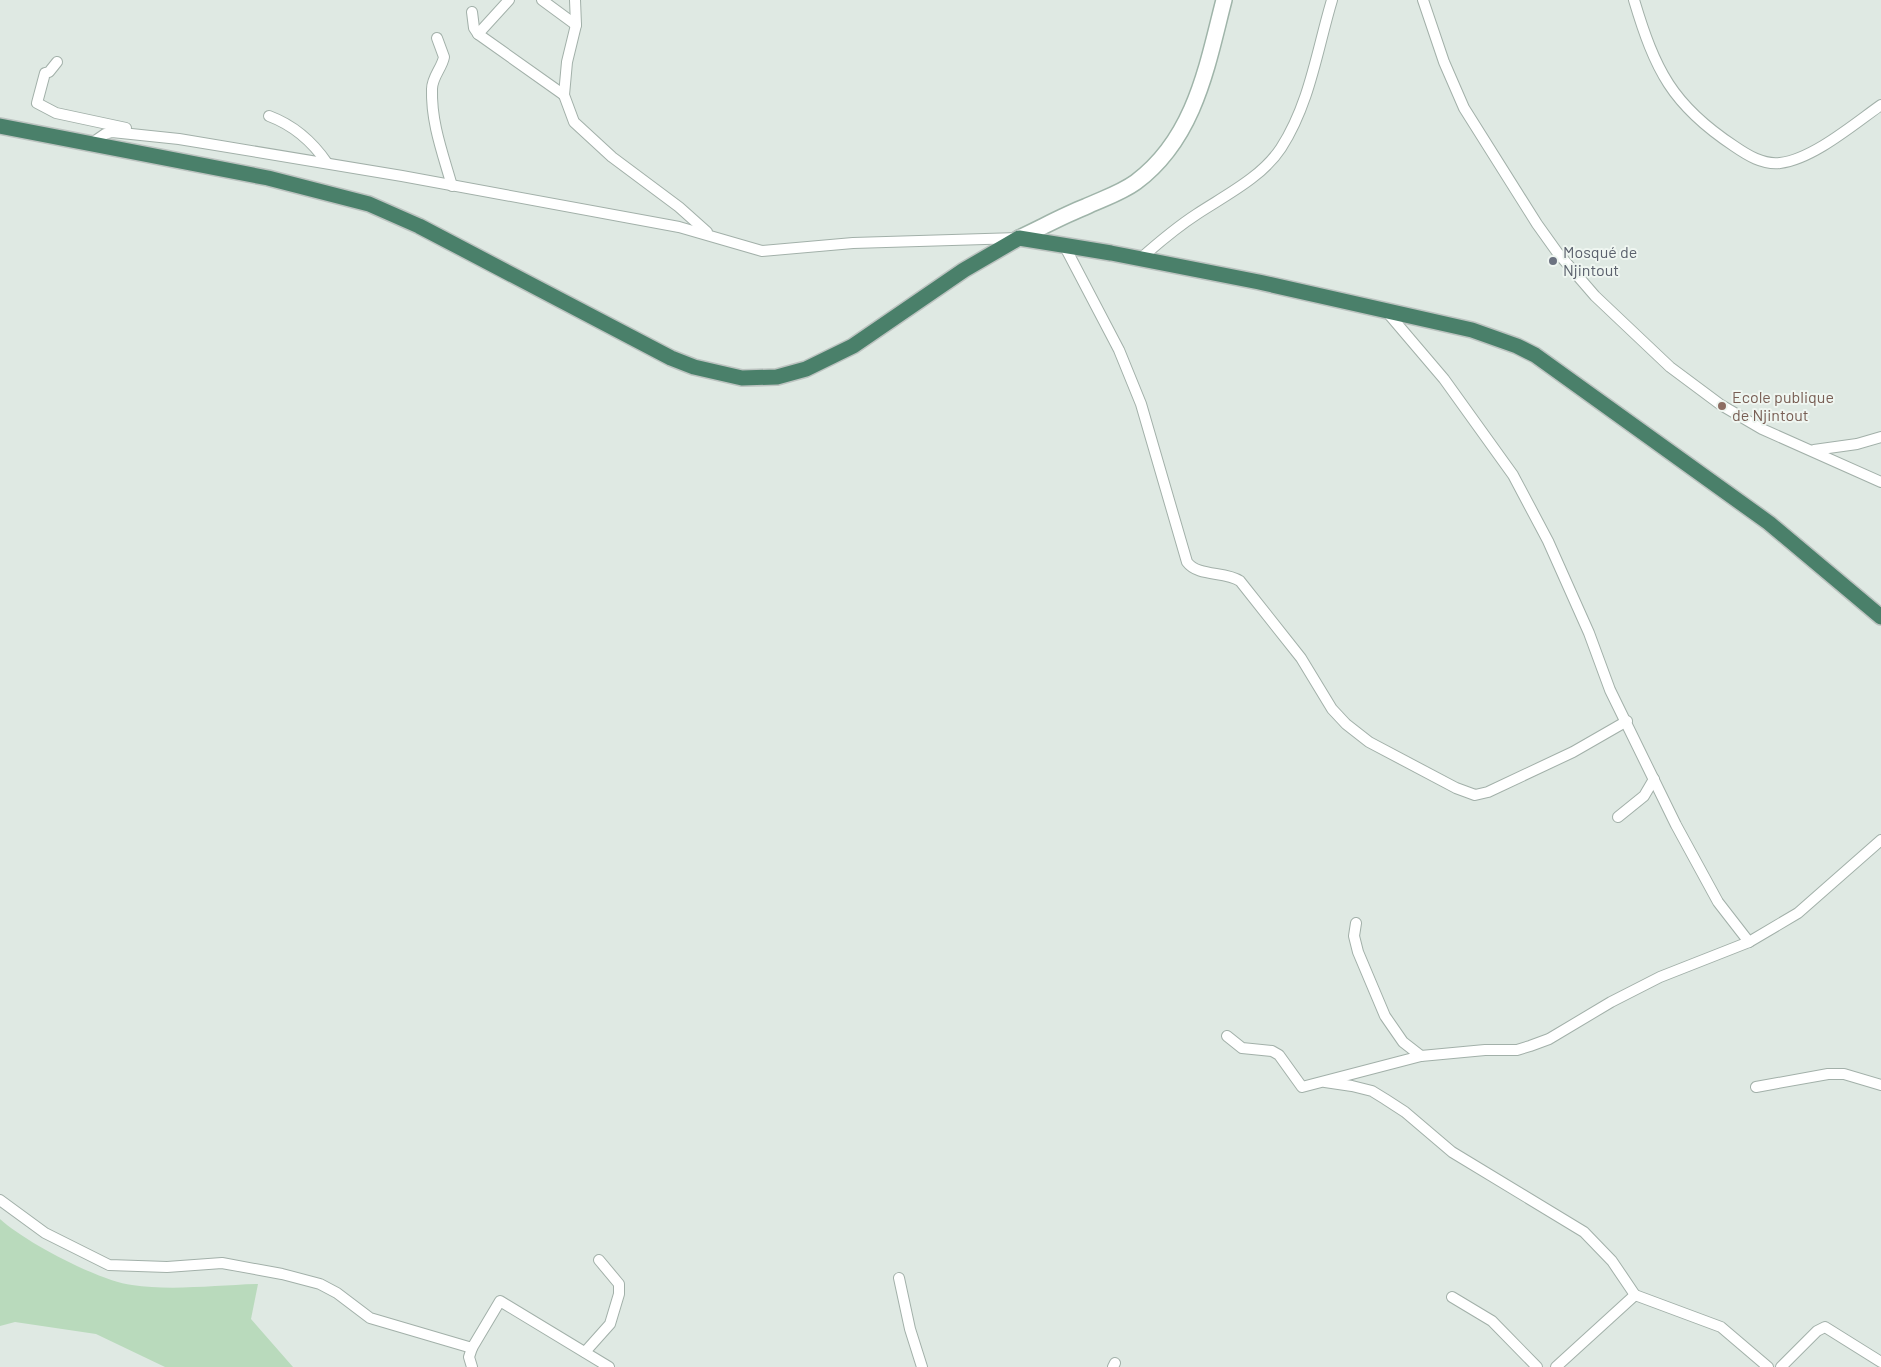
<svg xmlns="http://www.w3.org/2000/svg" width="1881" height="1367" font-family="Barlow,sans-serif">
<rect width="100%" height="100%" fill="#dfe9e3"/>
<path fill="#b9dabc" d="M 0,1219 C 25,1242 99,1281 132,1285 C 171,1291 219,1285 258,1284 L 251,1319 L 293,1367 L 165,1367 L 96,1334 L 15,1322 L 0,1326 Z"/>
<g fill="none" stroke-linecap="round" stroke-linejoin="round">
<defs>
<g id="minor">
<path d="M 542,0 L 576,25"/>
<path d="M 575,0 L 576,25 L 567,62 L 564,95 L 574,122 L 612,157 L 679,207 L 707,232"/>
<path d="M 1423,0 L 1444,62 L 1464,108 L 1537,224 L 1557,252 L 1595,296 L 1670,367 L 1721,405 L 1762,429 L 1881,482"/>
<path d="M 1634,0 C 1655,70 1672,105 1734,146 C 1747,155 1763,165 1780,163 C 1813,159 1854,124 1881,105"/>
<path d="M 472,12 L 474,28 L 478,34 L 564,95"/>
<path d="M 478,34 L 509,0"/>
<path d="M 437,38 L 444,57 C 442,68 432,77 432,89 C 431,123 443,154 452,186"/>
<path d="M 57,62 L 49,72 L 45,73 L 37,103 L 56,113 L 126,128"/>
<path d="M 269,116 C 293,125 312,141 327,163"/>
<path d="M 92,143 L 105,134 L 112,132 L 179,139 L 402,176 L 679,227 L 762,251 L 853,243 L 1018,238"/>
<path d="M 1064,245 L 1119,350 L 1141,404 L 1187,562 C 1198,577 1225,571 1240,581 L 1301,658 L 1332,709 L 1346,724 L 1369,742 L 1456,788 L 1475,795 L 1488,792 L 1573,752 L 1627,721"/>
<path d="M 1140,259 C 1158,243 1177,227 1197,214 C 1226,195 1262,177 1281,148 C 1310,103 1317,50 1332,0"/>
<path d="M 1387,312 L 1444,379 L 1513,475 L 1548,541 L 1589,633 L 1610,690 L 1676,825 L 1718,902 L 1749,942 L 1798,913 L 1881,840"/>
<path d="M 1814,450 L 1857,444 L 1881,437"/>
<path d="M 1618,817 L 1644,796 L 1654,779"/>
<path d="M 1356,923 L 1354,936 L 1358,952 L 1385,1016 L 1403,1042 L 1421,1056"/>
<path d="M 1227,1036 L 1242,1048 L 1272,1051 L 1279,1055 L 1302,1087 L 1421,1056 L 1485,1050 L 1517,1050 L 1530,1046 L 1549,1039 L 1611,1002 L 1660,977 L 1749,942"/>
<path d="M 1325,1082 L 1352,1086 L 1372,1091 L 1385,1099 L 1405,1112 L 1452,1152 L 1584,1232 L 1612,1261 L 1635,1295"/>
<path d="M 1756,1087 L 1828,1074 L 1844,1074 L 1881,1085"/>
<path d="M 0,1200 L 45,1233 L 109,1265 L 167,1267 L 222,1263 L 282,1274 L 320,1284 L 337,1293 L 370,1318 L 472,1348 L 500,1301 L 609,1367"/>
<path d="M 899,1278 L 910,1329 L 922,1367"/>
<path d="M 1452,1297 L 1492,1321 L 1537,1367"/>
<path d="M 472,1348 L 469,1357 L 472,1367"/>
<path d="M 585,1352 L 610,1324 L 619,1294 L 619,1284 L 599,1260"/>
<path d="M 1113,1367 L 1115,1363"/>
<path d="M 1556,1367 L 1635,1295 L 1721,1327 L 1768,1367"/>
<path d="M 1781,1367 L 1817,1331 L 1825,1327 L 1881,1362"/>
</g>
<path id="secondary" d="M 1019,238 C 1041,228 1062,216 1085,207 C 1102,199 1121,193 1136,182 C 1195,138 1207,66 1224,0"/>
<path id="trunk" d="M 0,126 L 268,178 L 369,204 L 419,226 L 671,358 L 694,367 L 742,378 L 777,377 L 806,369 L 853,346 L 964,270 L 1019,238 L 1111,253 L 1259,282 L 1472,330 L 1517,346 L 1535,355 L 1769,523 L 1881,617"/>
</defs>
<use href="#minor" stroke="#a2b0a9" stroke-width="12"/>
<use href="#secondary" stroke="#9fb4a9" stroke-width="18"/>
<use href="#trunk" stroke="#bcc3c0" stroke-width="18"/>
<use href="#minor" stroke="#fff" stroke-width="10"/>
<use href="#secondary" stroke="#fff" stroke-width="15"/>
<use href="#trunk" stroke="#4a806a" stroke-width="15"/>
</g>
<circle fill="#6b7280" stroke="#eff6f1" stroke-width="2" cx="1553" cy="261" r="5"/>
<circle fill="#8d6e63" stroke="#eff6f1" stroke-width="2" cx="1722" cy="406" r="5"/>
<g text-anchor="middle" stroke-width="4" stroke-linejoin="round" paint-order="stroke">
<g font-size="16" fill="#5b616d" stroke="#eff6f1" text-anchor="start">
<text x="1563" y="258">Mosqué de<tspan x="1563" dy="18">Njintout</tspan></text>
</g>
<g font-size="16" fill="#785e54" stroke="#eff6f1" text-anchor="start">
<text x="1732" y="403">Ecole publique<tspan x="1732" dy="18">de Njintout</tspan></text>
</g>
</g>
</svg>
